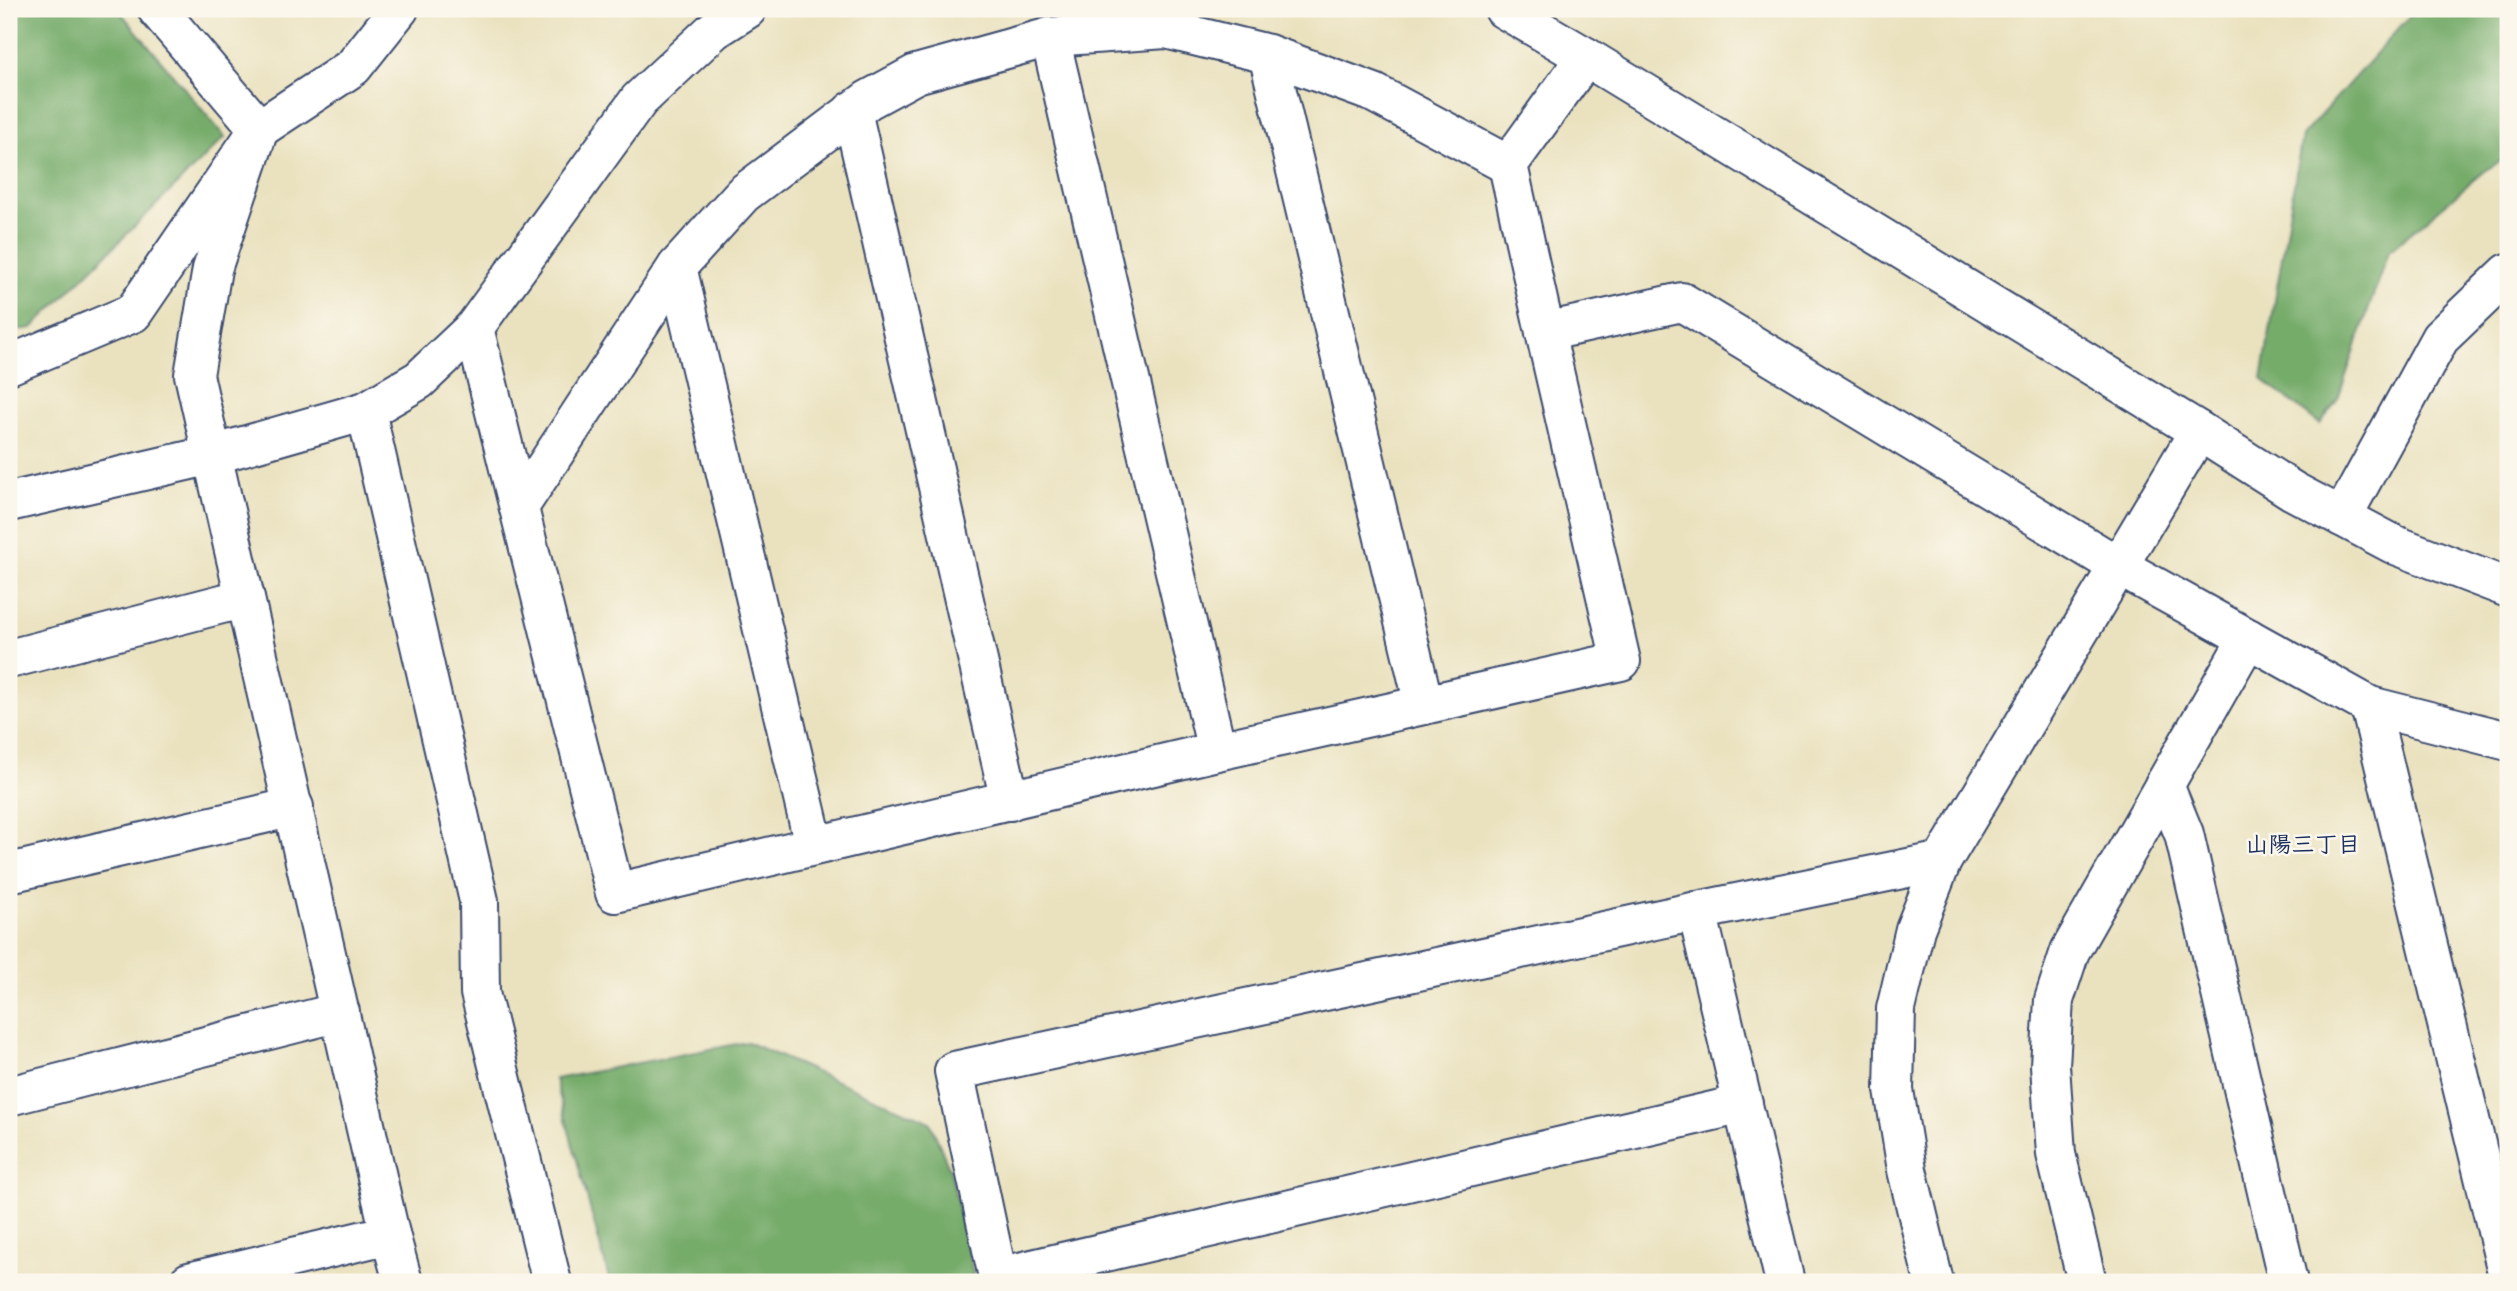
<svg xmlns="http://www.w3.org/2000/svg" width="2517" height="1291" font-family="Sriracha,'Klee One',sans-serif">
<rect width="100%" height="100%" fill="#fbf7ec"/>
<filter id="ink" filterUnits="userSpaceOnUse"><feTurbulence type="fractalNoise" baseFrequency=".0143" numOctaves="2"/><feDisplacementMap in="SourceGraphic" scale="14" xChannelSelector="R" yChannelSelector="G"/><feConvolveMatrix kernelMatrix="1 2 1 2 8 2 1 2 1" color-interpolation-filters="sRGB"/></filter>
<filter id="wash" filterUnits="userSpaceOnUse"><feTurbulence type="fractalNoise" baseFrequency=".00686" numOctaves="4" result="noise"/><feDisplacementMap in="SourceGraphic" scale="28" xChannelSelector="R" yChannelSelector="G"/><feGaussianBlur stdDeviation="1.57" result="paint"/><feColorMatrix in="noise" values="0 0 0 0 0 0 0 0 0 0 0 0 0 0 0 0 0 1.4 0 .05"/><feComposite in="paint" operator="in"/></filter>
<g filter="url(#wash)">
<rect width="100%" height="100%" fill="#eae2bf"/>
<g fill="#76ac6a" stroke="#486e64" stroke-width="2">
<path d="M 9,9 L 118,9 L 225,137 L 32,328 L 9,331 Z"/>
<path d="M 2416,9 L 2508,9 L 2508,157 L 2484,171 L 2388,252 L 2338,399 L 2320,424 L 2262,379 L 2302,136 Z"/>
<path d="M 747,1042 L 930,1122 L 950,1170 L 975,1282 L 610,1282 L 555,1079 Z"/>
</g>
</g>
<g filter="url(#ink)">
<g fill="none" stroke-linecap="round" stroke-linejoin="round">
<defs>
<g id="minor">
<path d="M 157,9 L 259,129"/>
<path d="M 1504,9 L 1586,57 L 2199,431 L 2293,491 L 2393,544 L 2508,588"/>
<path d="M 1050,37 L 1217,751"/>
<path d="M 1268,54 L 1424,705"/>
<path d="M 852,111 L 1010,801"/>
<path d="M 677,267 L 814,845"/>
<path d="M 474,328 L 615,893 L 1217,751 L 1621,661 L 1545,332 L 1508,165 L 1586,57"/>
<path d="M 1545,332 L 1682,302 L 2118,566 L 2370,706 L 2508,741"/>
<path d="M 9,365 L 133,313 L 259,129 L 353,67 L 399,9"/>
<path d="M 366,411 L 479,901 L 480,993 L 552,1282"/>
<path d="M 9,502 L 212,455 L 366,411 L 419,380 L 474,328 L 639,100 L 714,30 L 747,9"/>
<path d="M 519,507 L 677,267 L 743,194 L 868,100 L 916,74 L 1050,37 L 1166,29 L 1268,54 L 1374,93 L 1508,165"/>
<path d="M 2342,517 L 2440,338 L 2508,273"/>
<path d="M 9,659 L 245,598"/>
<path d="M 2370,706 L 2508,1276"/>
<path d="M 2164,785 L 2184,834 L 2288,1282"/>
<path d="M 9,873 L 294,807"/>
<path d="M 1697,911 L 1785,1282"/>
<path d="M 9,1096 L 340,1012"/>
<path d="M 390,1234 L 403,1282"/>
<path d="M 998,1277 L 1743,1104"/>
<path d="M 189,1282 L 390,1234 L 194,375 L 212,269 L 259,129"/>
<path d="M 999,1282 L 954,1071 L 1697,911 L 1942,861"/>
<path d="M 1934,1282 L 1907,1170 L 1894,1090 L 1896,1009 L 1915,929 L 1942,861 L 2199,431"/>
<path d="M 2087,1282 L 2056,1154 L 2050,1065 L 2054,1000 L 2070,951 L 2248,638"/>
</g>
</defs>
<use href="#minor" stroke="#3a4a6d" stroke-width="42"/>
<use href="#minor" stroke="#fff" stroke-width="38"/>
</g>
</g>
<g text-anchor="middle" stroke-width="5" stroke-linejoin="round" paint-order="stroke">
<g font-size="23" font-weight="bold" fill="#1b2f5e" stroke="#fbf7ec">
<text x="2303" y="852">山陽三丁目</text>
</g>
</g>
<rect width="2517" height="1291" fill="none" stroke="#fbf7ec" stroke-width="35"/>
</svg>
